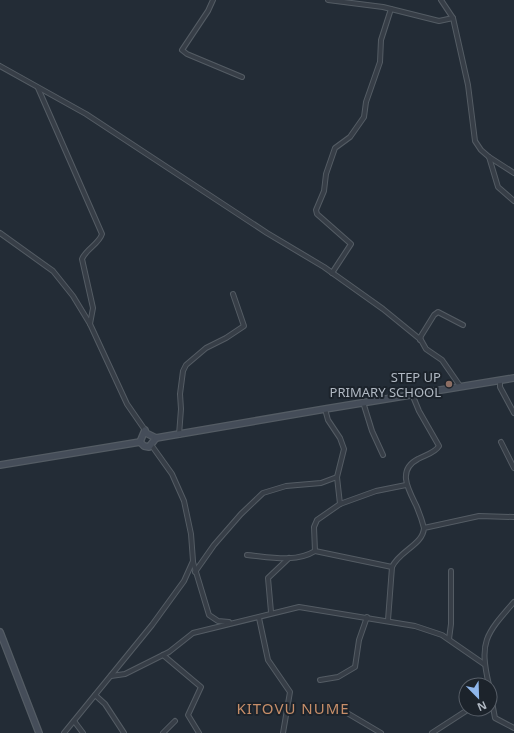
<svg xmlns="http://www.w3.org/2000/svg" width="514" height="733" font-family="'Noto Sans',sans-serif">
<rect width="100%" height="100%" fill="#232c36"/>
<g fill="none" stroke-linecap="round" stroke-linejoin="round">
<defs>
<g id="street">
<path d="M 213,0 L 208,11 L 182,50 L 187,54 L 242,77"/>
<path d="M 328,0 L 383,7 L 439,21 L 453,18"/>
<path d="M 441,0 L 453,18 L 468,85 L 475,141 L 481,150 L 489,157 L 514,173"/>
<path d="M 0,66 L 86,114 L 267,233 L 324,267 L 383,309 L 421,340 L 426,349 L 442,360 L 460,386"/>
<path d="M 38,88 L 102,234 C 99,244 86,249 82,259 L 93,308 L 90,324"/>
<path d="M 489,157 L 498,187 L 514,201"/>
<path d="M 0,233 L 53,271 L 73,296 L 90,324 L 127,404 L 145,430"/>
<path d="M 332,273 L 351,244 L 317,214 L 316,210 L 324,191 L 326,174 L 335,148 L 350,137 L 364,117 L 366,102 L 380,62 L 381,40 L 391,9"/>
<path d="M 420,340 L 421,336 L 434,315 L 438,312 L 463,325"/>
<path d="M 500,380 L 500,387 L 514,413"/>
<path d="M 412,394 L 419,411 L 439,446 C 435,453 425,455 418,459 C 397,470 408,489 416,505 C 419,512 422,520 424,528"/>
<path d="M 363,402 L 372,431 L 383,455"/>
<path d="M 325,409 L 328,420 L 340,438 L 344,449 L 337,477 L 340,504"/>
<path d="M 179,435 L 181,409 L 180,394 L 183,371 L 186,365 L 206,348 L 226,338 L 244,326 L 233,294"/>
<path d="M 501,442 L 514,468"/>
<path d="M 315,551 L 314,527 L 317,520 L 340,504 L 376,491 L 406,485"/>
<path d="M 247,555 C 269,557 296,563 315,551 L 392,567"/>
<path d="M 193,562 L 209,615 L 218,621 L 229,622"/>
<path d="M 195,572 L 214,545 L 241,514 L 263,493 L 286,486 L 321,483 L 337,477"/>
<path d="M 271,612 L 268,578 L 289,558"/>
<path d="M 259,618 L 268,660 L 290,692 L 283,733"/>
<path d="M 388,620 L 392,567 C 399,551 423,545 424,528 L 479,516 L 514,517"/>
<path d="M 449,639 L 451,624 L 451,571"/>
<path d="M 163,655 L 201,687 L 188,715 L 199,733"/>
<path d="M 111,676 L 125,674 L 169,652 L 193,633 L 299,607 L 415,626 L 442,635 L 484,664"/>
<path d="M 320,680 L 338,677 L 355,667 L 359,640 L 367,617"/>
<path d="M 489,685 C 479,642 485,635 514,602"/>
<path d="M 490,691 L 495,718 L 514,728"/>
<path d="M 95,695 L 105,704 L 124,733"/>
<path d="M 342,710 L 381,733"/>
<path d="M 74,721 L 83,733"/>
<path d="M 64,733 L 152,625 L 184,581 L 193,561 L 191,534 L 184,501 L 172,474 L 152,446"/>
<path d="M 163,733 L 175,721"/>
<path d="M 432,733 L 469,709"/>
</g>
<g id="secondary">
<path d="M 145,430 L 146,433 L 156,438 L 149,447 L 144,446 L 140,442 Z"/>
<path d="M 156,438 L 325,409 L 514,378"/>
<path d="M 0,465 L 140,442"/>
<path d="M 0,632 L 39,733"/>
</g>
</defs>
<use href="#street" stroke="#545c64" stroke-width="6"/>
<use href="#secondary" stroke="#545c64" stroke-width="8"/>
<use href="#street" stroke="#373e47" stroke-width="4"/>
<use href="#secondary" stroke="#454d59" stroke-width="5.5"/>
</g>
<circle fill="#8d6e63" stroke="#1c232b" stroke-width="1.5" cx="449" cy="384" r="4"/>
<g text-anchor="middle" stroke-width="4" stroke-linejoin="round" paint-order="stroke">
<g font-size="13" fill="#b1b9c3" stroke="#1c232b" text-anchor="end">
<text x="441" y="382">STEP UP<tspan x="441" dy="15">PRIMARY SCHOOL</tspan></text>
</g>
<g font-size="15" letter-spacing="1" fill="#c68e69" stroke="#1c232b">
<text x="293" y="714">KITOVU NUME</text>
</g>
</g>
<g transform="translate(478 697) rotate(157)"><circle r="19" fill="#1c232b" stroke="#585f68"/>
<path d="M0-3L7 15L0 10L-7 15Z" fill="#8eb6eb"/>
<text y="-6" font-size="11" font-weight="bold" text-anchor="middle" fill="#b1b9c3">N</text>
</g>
</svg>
